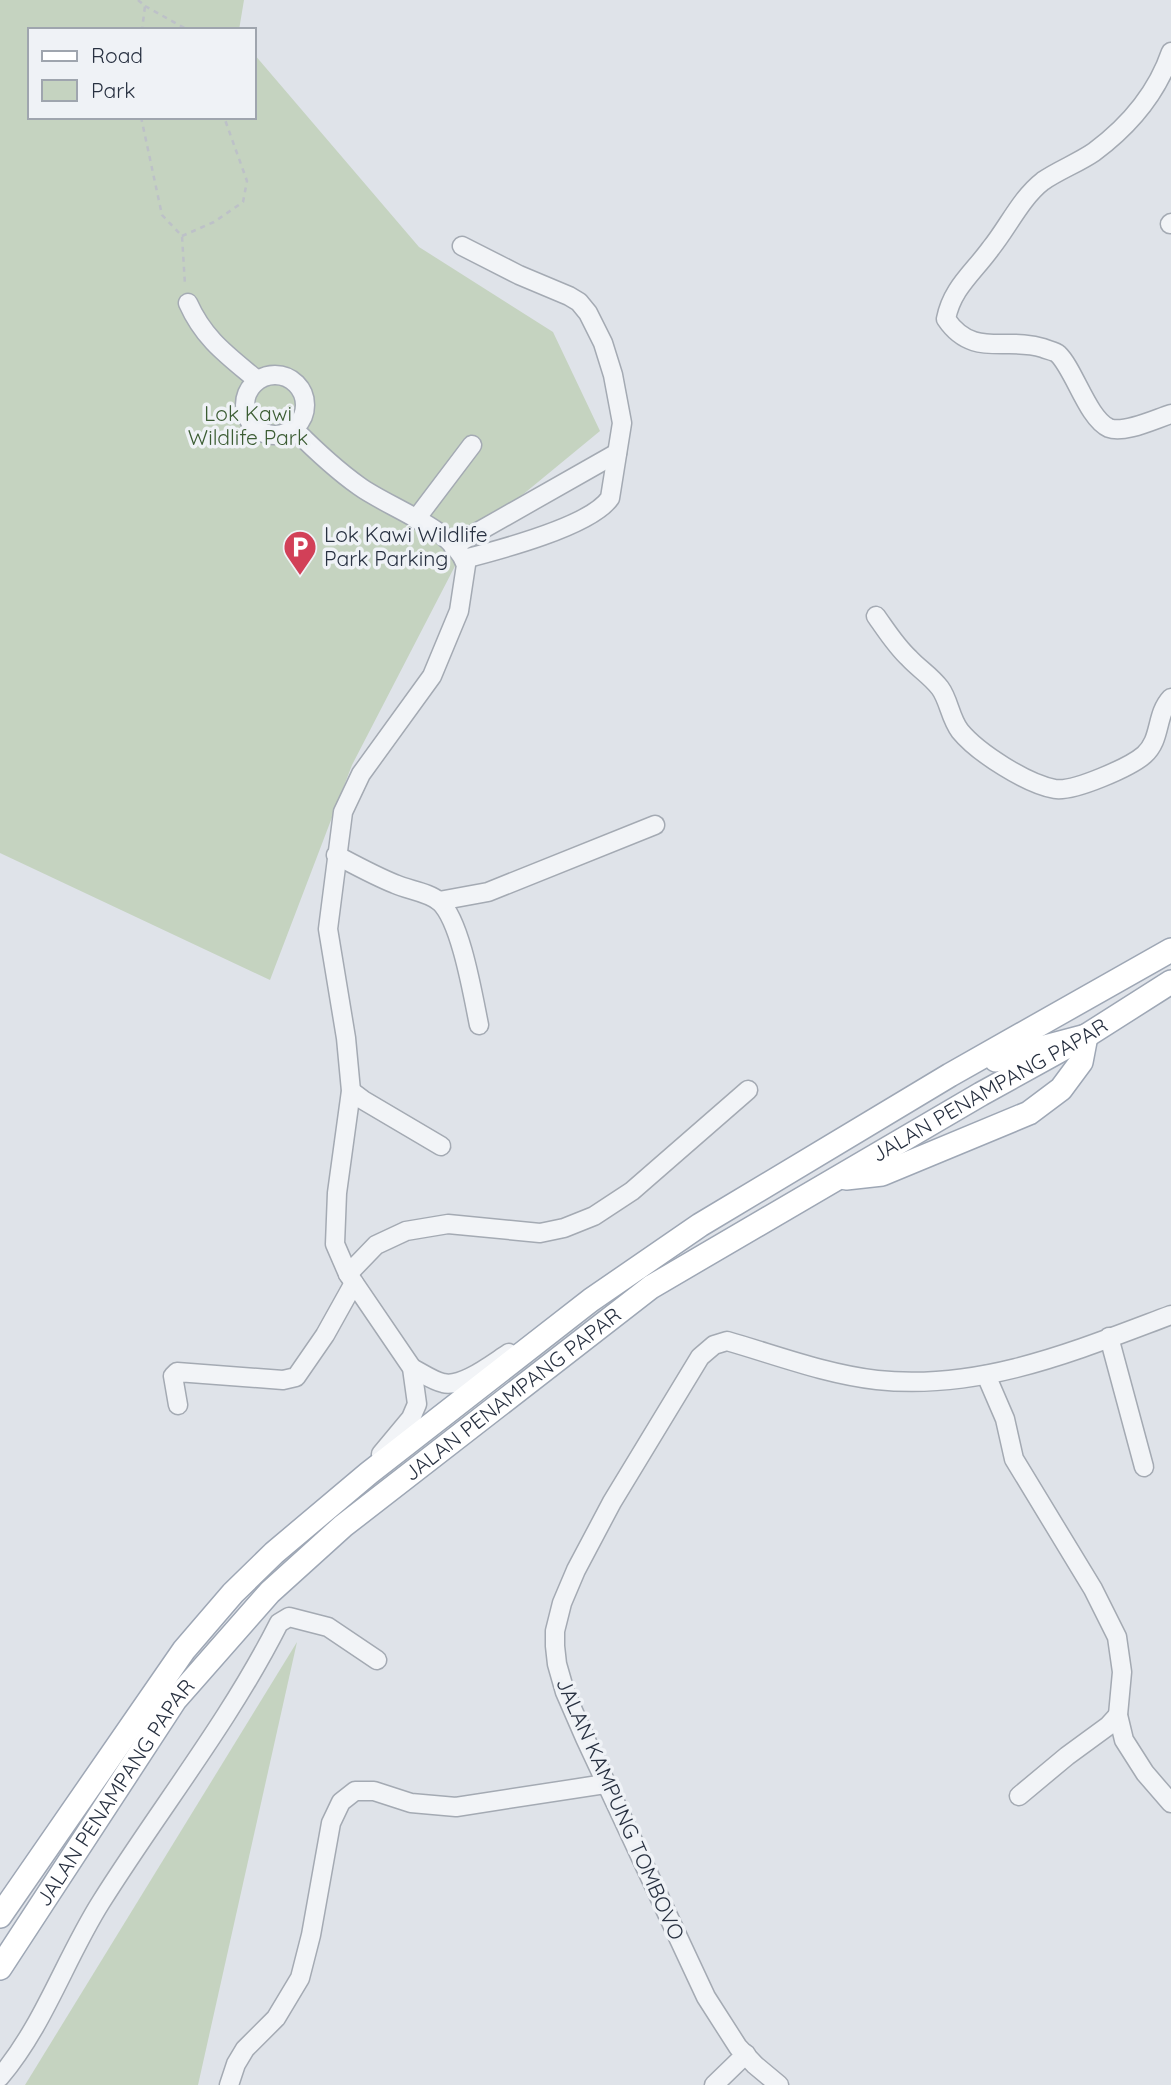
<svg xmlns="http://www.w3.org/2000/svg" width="1171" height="2085" font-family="Quicksand,sans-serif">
<rect width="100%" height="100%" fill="#dfe3e9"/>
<g fill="#c5d3c0">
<path d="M 0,0 L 244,0 L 239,30 L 30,30 L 30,117 L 254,117 L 254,54 L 419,247 L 553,332 L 600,431 L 469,539 L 352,765 L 270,980 L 0,853 Z"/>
<path d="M 297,1642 L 198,2085 L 25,2085 Z"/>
</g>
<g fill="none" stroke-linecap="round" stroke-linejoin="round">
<defs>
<g id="minor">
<path d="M 1171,52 C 1157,93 1129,126 1094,152 C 1078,163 1059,170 1043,181 C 1021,198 1008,227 991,248 C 973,273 952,288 946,319 C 973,359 1007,336 1043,348 C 1047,350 1055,351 1058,354 C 1074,369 1088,419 1109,428 C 1124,434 1155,419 1171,414"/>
<path d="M 1170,224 L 1171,223"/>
<path d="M 462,246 L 519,275 L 569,296 L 579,302 L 588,313 L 603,343 L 613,375 L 622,423 L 610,498 C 591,526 499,550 464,559"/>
<path d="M 188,303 C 204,339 227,355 257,380"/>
<circle cx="275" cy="405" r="30"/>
<path d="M 294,429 C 315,450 335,469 359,486 C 389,508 453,528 466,565 L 459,611 L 432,676 L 361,774 L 343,812 L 328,929 L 346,1038 L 351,1091 L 337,1193 L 335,1244 L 348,1274 L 412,1368 L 417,1404 L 411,1418 L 381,1454"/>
<path d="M 416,519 L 472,445"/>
<path d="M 453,546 L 617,453"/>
<path d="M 876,616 C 886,630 896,646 909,658 C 918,668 931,676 940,688 C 949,700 950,718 960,731 C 978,753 1027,784 1055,789 C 1074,792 1130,767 1144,755 C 1162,739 1155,715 1171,698"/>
<path d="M 336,855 C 355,865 375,876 395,884 C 408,890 429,892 440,902 C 461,922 473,996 479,1025"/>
<path d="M 439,901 L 488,892 L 655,825"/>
<path d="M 351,1091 L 363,1100 L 441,1146"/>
<path d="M 348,1274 L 376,1245 L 406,1231 L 448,1224 L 540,1233 L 564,1228 L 594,1216 L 632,1191 L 748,1090"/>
<path d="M 1109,1337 L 1144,1467"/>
<path d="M 412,1368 C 422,1373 433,1381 443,1383 C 462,1388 493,1363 509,1353"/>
<path d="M 986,1375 L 1005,1419 L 1014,1459 L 1093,1589 L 1117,1637 L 1122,1672 L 1118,1715 L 1124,1740 L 1145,1773 L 1171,1803"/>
<path d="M 178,1405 L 173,1376 L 177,1372 L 283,1380 L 296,1377 L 325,1335 L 354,1283"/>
<path d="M 1019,1796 L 1067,1756 L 1108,1726 L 1118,1715"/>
<path d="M 0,2077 C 44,2025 65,1959 101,1902 C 160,1808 229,1722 279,1623 L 289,1617 L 328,1627 L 377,1660"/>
<path d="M 229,2085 L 236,2064 L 245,2049 L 276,2018 L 300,1978 L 311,1935 L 331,1823 L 341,1802 L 355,1791 L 374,1791 L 411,1803 L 456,1807 L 605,1784"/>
<path d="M 714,2085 L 746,2054"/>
<path d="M 779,2085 L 755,2065 L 738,2047 L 706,1997 L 585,1738 L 565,1692 L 557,1664 L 555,1646 L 555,1631 L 562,1603 L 576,1570 L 612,1502 L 700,1357 L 714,1345 L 727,1341 C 776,1355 825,1374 877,1380 C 981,1391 1075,1351 1171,1315"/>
</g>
<g id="major">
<path d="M 846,1178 L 882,1174 L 1029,1113 L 1061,1089 L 1081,1062 L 1086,1036 L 996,1060"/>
<path d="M 0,1916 L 184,1650 L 233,1593 L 274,1553 L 369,1473 L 591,1300 L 700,1225 L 950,1075 L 1171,950"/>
<path id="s1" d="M 0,1968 L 175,1700 L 270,1592 L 343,1526 L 651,1287 L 981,1094 L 1086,1036 L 1171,982"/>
</g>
</defs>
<use href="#minor" stroke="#a4aab3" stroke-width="21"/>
<use href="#major" stroke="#9ea7b5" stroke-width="26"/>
<g stroke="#bdc1c8" stroke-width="2.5" stroke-dasharray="5 5" stroke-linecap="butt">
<path d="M 138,0 L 145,6 L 142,30"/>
<path d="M 145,6 L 188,30"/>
<path d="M 141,117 L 162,215 L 182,236 L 185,285"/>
<path d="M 182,236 L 214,222 L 243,202 L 247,181 L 224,117"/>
</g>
<use href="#minor" stroke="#f2f4f7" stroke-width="18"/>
<use href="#major" stroke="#fff" stroke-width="23"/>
</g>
<defs>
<symbol id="parking-pin" viewBox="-11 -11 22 30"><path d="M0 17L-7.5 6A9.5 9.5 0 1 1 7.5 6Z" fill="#d24058" stroke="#eff2f6"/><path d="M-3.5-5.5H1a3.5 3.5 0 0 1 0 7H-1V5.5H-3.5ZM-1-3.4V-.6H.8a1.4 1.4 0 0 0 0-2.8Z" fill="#fff"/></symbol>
</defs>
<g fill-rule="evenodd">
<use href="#parking-pin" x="281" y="528" width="38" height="52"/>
</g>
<g text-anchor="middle" stroke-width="7" stroke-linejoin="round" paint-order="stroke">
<g font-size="21" fill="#3c5d34" stroke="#eff2f6">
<text x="248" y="421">Lok Kawi<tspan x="248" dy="24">Wildlife Park</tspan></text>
</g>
<g font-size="21" fill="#283141" stroke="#eff2f6" text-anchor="start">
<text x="324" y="542">Lok Kawi Wildlife<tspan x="324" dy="24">Park Parking</tspan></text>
</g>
<g font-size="21" fill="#283141" stroke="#eff2f6">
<text dy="7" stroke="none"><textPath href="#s1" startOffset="1344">JALAN PENAMPANG PAPAR</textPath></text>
<text dy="7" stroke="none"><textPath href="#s1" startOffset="777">JALAN PENAMPANG PAPAR</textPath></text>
<text dy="7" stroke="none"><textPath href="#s1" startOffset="210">JALAN PENAMPANG PAPAR</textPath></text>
<text transform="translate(620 1809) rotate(66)" y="7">JALAN KAMPUNG TOMBOVO</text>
</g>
</g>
<rect x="28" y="28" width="228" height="91" fill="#eff2f6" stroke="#9fa5ae" stroke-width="2"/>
<rect x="42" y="51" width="35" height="10" fill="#ffffff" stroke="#9fa5ae" stroke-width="2"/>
<text x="91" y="63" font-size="21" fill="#283141">Road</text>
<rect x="42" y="80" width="35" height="21" fill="#c5d3c0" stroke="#9fa5ae" stroke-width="2"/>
<text x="91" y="98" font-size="21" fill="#283141">Park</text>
</svg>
